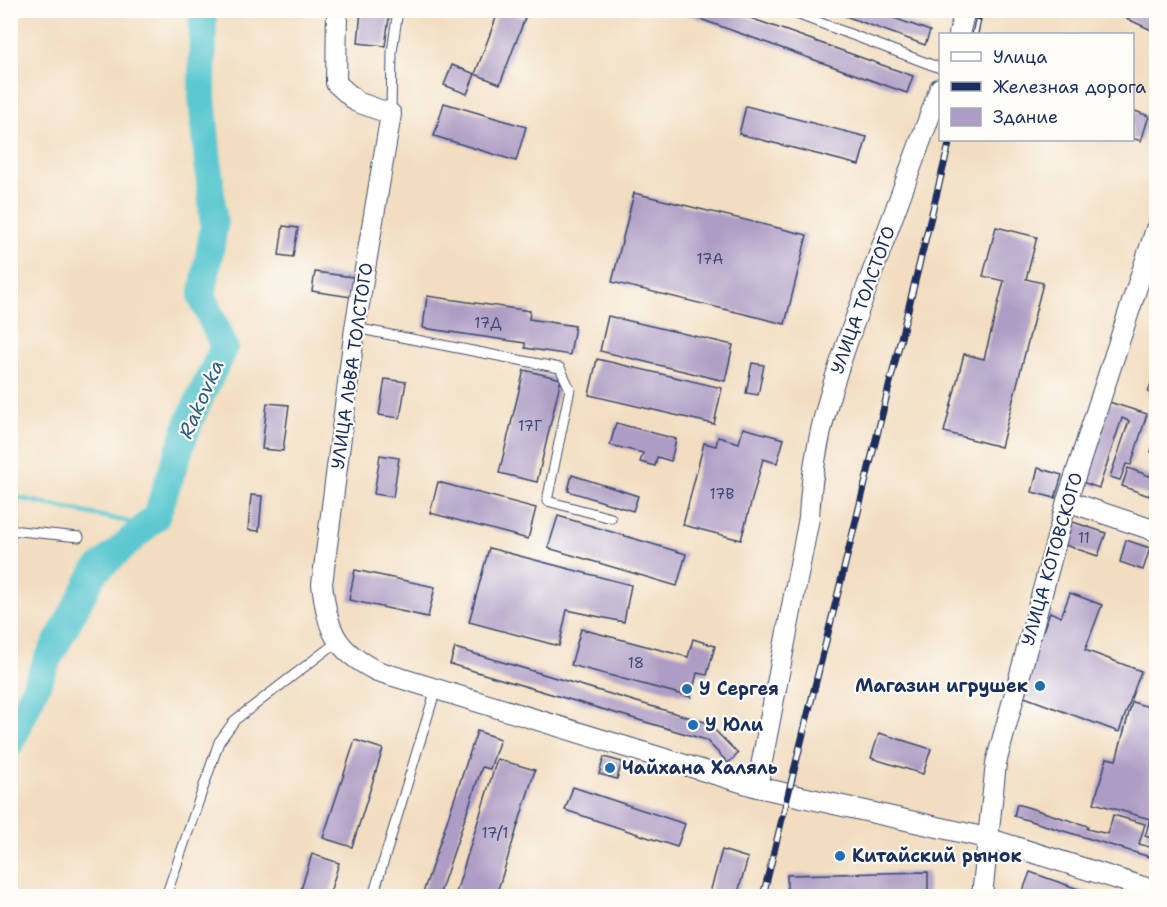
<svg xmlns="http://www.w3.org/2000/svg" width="1167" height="907" font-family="'Shantell Sans',sans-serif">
<rect width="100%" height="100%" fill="#fdfcf7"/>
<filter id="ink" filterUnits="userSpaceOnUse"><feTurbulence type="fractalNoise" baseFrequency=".0167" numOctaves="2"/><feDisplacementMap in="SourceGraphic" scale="12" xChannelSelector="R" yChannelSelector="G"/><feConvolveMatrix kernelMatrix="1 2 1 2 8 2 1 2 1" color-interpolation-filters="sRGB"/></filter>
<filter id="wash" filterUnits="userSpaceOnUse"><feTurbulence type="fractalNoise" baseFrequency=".008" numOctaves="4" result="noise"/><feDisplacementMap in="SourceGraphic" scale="24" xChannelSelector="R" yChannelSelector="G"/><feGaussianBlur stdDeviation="1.35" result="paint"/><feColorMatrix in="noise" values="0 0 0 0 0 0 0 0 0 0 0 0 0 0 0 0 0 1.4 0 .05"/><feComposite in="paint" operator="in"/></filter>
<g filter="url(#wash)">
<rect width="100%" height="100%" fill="#f2ddc0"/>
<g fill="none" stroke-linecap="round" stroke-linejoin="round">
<path stroke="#5bc8d0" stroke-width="4.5" d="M 10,496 L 147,526"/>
<path stroke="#5bc8d0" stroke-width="28" d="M 10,744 L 48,659 L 94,573 L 156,517 L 190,419 L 224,347 L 202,297 L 214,226 L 202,97 L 203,10"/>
</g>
<g id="blocks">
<g fill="#ad9cc4">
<path d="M 361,10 L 390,10 L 385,46 L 358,43 Z"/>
<path d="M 499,10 L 525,18 L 500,84 L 475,74 Z"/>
<path d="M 675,10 L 728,10 L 913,76 L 907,93 Z"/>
<path d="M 829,10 L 872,10 L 930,31 L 925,45 Z"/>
<path d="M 1108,10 L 1156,10 L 1156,32 Z"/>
<path d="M 452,65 L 475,74 L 467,94 L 444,85 Z"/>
<path d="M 444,103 L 526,127 L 516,161 L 434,136 Z"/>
<path d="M 746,106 L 867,137 L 859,165 L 739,134 Z"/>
<path d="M 1132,110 L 1149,116 L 1141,141 L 1132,138 Z"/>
<path d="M 634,193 L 807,235 L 785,324 L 612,282 Z"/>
<path d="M 283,226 L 298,228 L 293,257 L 279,255 Z"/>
<path d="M 996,227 L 1037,237 L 1026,279 L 1043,283 L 1001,447 L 944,432 L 964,354 L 984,359 L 1004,281 L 983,276 Z"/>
<path d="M 315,272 L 353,277 L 351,297 L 312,291 Z"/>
<path d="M 427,296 L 530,311 L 529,319 L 575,326 L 570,355 L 525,348 L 525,343 L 423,328 Z"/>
<path d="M 608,316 L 733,345 L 725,381 L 600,351 Z"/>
<path d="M 597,359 L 722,388 L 714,424 L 589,395 Z"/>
<path d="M 752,363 L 764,365 L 758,395 L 746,393 Z"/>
<path d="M 524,370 L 561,379 L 537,482 L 499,473 Z"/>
<path d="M 1154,376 L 1156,377 L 1156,396 L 1148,392 Z"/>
<path d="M 385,379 L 406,382 L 400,418 L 379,415 Z"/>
<path d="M 1109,402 L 1147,414 L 1131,465 L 1126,464 L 1120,480 L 1110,477 L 1129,421 L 1122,418 L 1099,488 L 1082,482 Z"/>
<path d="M 267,403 L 289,405 L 283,451 L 262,449 Z"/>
<path d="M 616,423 L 676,439 L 671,461 L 657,457 L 655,466 L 640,462 L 643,453 L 610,445 Z"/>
<path d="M 743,428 L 784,439 L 777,463 L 763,459 L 741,540 L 683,525 L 704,443 L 716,446 L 718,437 L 739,443 Z"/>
<path d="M 1156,434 L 1156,454 L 1151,452 Z"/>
<path d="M 380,455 L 399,458 L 393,497 L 374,494 Z"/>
<path d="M 1038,468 L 1062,475 L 1055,498 L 1032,492 Z"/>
<path d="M 1128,468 L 1155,478 L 1149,496 L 1122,486 Z"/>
<path d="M 572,475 L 638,496 L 633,511 L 568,491 Z"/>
<path d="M 438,482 L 536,508 L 528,539 L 430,513 Z"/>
<path d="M 251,495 L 262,496 L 259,531 L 248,530 Z"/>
<path d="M 558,516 L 686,554 L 677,586 L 548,548 Z"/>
<path d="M 1070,521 L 1106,533 L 1098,556 L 1062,544 Z"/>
<path d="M 1126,540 L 1150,548 L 1143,570 L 1120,562 Z"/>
<path d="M 489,548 L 631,585 L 624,622 L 567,610 L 559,646 L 469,622 Z"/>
<path d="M 355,570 L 435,587 L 428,617 L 349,600 Z"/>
<path d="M 1070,593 L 1102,605 L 1085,650 L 1141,671 L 1119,732 L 1019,695 L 1050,612 L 1061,617 Z"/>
<path d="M 581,629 L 688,657 L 693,639 L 715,646 L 707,675 L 697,673 L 691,697 L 571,665 Z"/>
<path d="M 455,648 L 708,723 L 738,754 L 728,763 L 706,740 L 450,664 Z"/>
<path d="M 1132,702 L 1156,709 L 1156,840 L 1145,836 L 1150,819 L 1094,803 L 1107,758 L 1116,760 Z"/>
<path d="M 477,731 L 500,739 L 490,769 L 482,767 L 439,896 L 422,896 Z"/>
<path d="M 879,733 L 931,749 L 923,774 L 871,758 Z"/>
<path d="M 355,740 L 383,749 L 352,847 L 323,838 Z"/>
<path d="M 604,757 L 622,762 L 617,779 L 599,774 Z"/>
<path d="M 497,759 L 535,770 L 496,896 L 455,896 Z"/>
<path d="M 573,787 L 685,824 L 677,847 L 565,810 Z"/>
<path d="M 1017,804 L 1088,826 L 1087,829 L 1108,834 L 1113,815 L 1145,824 L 1139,844 L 1153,848 L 1150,857 L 1014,816 Z"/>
<path d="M 722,850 L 748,858 L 737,896 L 709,896 Z"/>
<path d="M 312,854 L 339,863 L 329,896 L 299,896 Z"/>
<path d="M 928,872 L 928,896 L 787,896 L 787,875 Z"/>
<path d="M 1030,872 L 1098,896 L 1021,896 Z"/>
</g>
</g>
</g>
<g filter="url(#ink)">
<use href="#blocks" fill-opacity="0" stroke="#3b496d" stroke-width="1.5"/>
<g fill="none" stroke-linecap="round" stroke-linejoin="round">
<defs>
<g id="service">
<path d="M 786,10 L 940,68"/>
<path d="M 391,114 L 392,52 L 398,10"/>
<path d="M 355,328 L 560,368 L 570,389 L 547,501 L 611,518"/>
<path d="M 10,530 L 79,537"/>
<path d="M 166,896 L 219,742 L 235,720 L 337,642"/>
<path d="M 373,896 L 436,689"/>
</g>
<g id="minor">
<path d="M 337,10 L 336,83 L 357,102 L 391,114 L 355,328 L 322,584 C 328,630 334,650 377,671 L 757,787 L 987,838 L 1156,891"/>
<path d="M 959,34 L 965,10"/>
<path d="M 1067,501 L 1156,531"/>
<path d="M 757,787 L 809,518 C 813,429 841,358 871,276 C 894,213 917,151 940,88"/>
<path d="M 982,896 L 996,763 L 1067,501 L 1156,229"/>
</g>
</defs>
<use href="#service" stroke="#3b496d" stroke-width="11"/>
<use href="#minor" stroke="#3b496d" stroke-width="22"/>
<use href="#service" stroke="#fff" stroke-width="9"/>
<use href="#minor" stroke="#fff" stroke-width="20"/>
<defs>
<g id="rail">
<path d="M 975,34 L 980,10"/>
<path d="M 763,896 L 950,140"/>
</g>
</defs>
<use href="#rail" stroke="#1b2f5e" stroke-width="7"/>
<use href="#rail" stroke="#fdfcf7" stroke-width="4.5" stroke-dasharray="14" stroke-linecap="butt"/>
</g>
</g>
<g fill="#1f6fb2" stroke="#fdfcf7" stroke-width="2">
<circle cx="1040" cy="686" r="6"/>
<circle cx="687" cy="689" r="6"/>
<circle cx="693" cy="725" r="6"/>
<circle cx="610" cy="768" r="6"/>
<circle cx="840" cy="856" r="6"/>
</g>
<g text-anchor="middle" stroke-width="4.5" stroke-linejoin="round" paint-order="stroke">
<g font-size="15" fill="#404a78">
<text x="710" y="264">17А</text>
<text x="488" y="328">17Д</text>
<text x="530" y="431">17Г</text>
<text x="722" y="499">17В</text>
<text x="1084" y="543">11</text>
<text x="636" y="668">18</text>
<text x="495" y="838">17/1</text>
</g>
<g font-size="18" fill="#1b2f5e" stroke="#fdfcf7">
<text transform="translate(863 300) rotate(-70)" y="6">УЛИЦА ТОЛСТОГО</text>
<text transform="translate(352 366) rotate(-82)" y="6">УЛИЦА ЛЬВА ТОЛСТОГО</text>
<text transform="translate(1052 559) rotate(-74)" y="6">УЛИЦА КОТОВСКОГО</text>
</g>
<g font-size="18" font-weight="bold" fill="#1b2f5e" stroke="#fdfcf7" text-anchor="start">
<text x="1028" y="692" text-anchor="end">Магазин игрушек</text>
<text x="699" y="695">У Сергея</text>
<text x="705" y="731">У Юли</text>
<text x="622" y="774">Чайхана Халяль</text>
<text x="852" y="862">Китайский рынок</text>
</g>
<g font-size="20" font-style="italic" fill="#2e5d80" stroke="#fdfcf7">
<text transform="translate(201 399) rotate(-66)" y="7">Rakovka</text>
</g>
</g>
<rect width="1167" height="907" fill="none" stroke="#fdfcf7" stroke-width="36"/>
<rect x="939" y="33" width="195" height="108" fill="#fdfcf7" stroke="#a3aaba" stroke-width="1.5"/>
<rect x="951" y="52" width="30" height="9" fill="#ffffff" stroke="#a3aaba" stroke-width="1.5"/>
<text x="993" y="63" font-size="18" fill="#1b2f5e">Улица</text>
<rect x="951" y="82" width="30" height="9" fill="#1b2f5e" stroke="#a3aaba" stroke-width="1.5"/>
<text x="993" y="93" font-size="18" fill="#1b2f5e">Железная дорога</text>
<rect x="951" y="108" width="30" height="18" fill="#ad9cc4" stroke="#a3aaba" stroke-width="1.5"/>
<text x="993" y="123" font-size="18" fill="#1b2f5e">Здание</text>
</svg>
